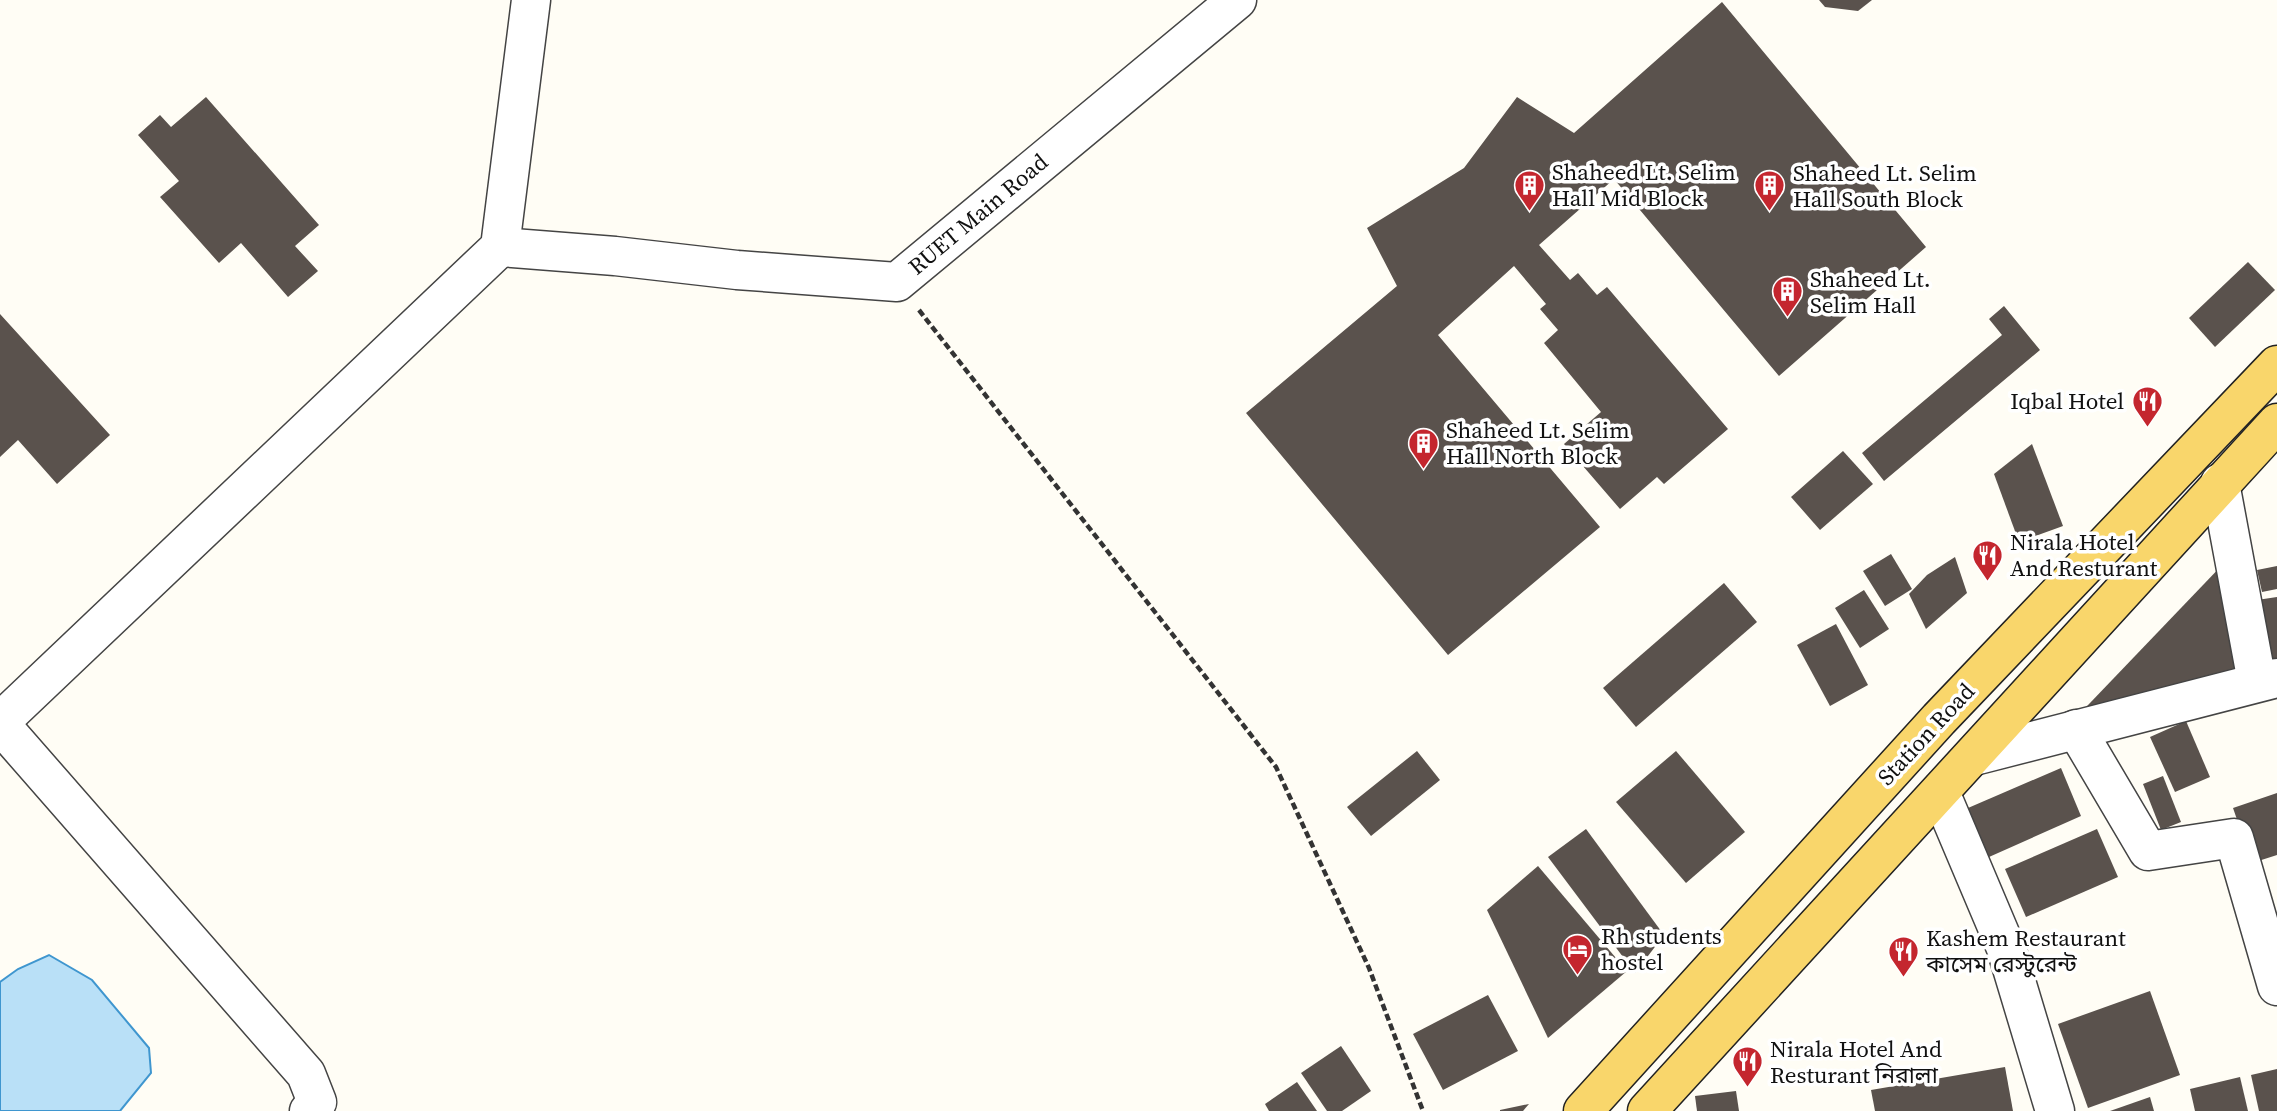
<svg xmlns="http://www.w3.org/2000/svg" width="2277" height="1111" font-family="'Source Serif 4','Noto Sans Bengali',serif">
<rect width="100%" height="100%" fill="#fffdf5"/>
<path fill="#b9e0f7" stroke="#3f96cf" stroke-width="2" d="M 49,955 L 92,980 L 149,1048 L 151,1073 L 120,1111 L 0,1111 L 0,982 L 18,969 Z"/>
<g fill="#5a524d">
<path d="M 1819,0 L 1872,0 L 1858,11 L 1825,7 Z"/>
<path d="M 1722,2 L 1926,247 L 1779,376 L 1614,179 L 1539,245 L 1570,280 L 1578,273 L 1597,295 L 1607,287 L 1728,429 L 1664,484 L 1657,477 L 1620,509 L 1564,444 L 1601,412 L 1544,343 L 1558,330 L 1540,309 L 1546,304 L 1514,266 L 1438,335 L 1600,527 L 1448,655 L 1246,413 L 1397,286 L 1367,228 L 1464,168 L 1517,97 L 1574,133 Z"/>
<path d="M 206,97 L 319,225 L 295,246 L 318,271 L 288,297 L 241,243 L 219,263 L 160,197 L 179,181 L 138,135 L 160,115 L 171,127 Z"/>
<path d="M 2248,262 L 2275,290 L 2215,347 L 2189,318 Z"/>
<path d="M 2004,306 L 2040,350 L 1884,481 L 1862,453 L 2002,335 L 1989,319 Z"/>
<path d="M 0,314 L 110,435 L 57,484 L 18,440 L 0,457 Z"/>
<path d="M 2032,444 L 2063,526 L 2019,542 L 1994,474 Z"/>
<path d="M 1843,451 L 1873,484 L 1820,530 L 1791,497 Z"/>
<path d="M 1891,554 L 1912,589 L 1885,606 L 1863,571 Z"/>
<path d="M 1955,557 L 1967,593 L 1926,629 L 1909,594 L 1927,575 Z"/>
<path d="M 2226,561 L 2242,677 L 2067,727 Z"/>
<path d="M 2277,566 L 2277,589 L 2262,592 L 2257,570 Z"/>
<path d="M 1724,583 L 1757,622 L 1636,727 L 1603,688 Z"/>
<path d="M 1864,590 L 1889,629 L 1860,648 L 1835,608 Z"/>
<path d="M 2277,597 L 2277,684 L 2257,600 Z"/>
<path d="M 1836,624 L 1868,685 L 1830,706 L 1797,645 Z"/>
<path d="M 2186,721 L 2210,777 L 2175,792 L 2150,737 Z"/>
<path d="M 1417,751 L 1440,780 L 1371,836 L 1347,807 Z"/>
<path d="M 1676,751 L 1745,832 L 1686,883 L 1616,802 Z"/>
<path d="M 2061,768 L 2081,816 L 1989,857 L 1968,808 Z"/>
<path d="M 2163,776 L 2181,822 L 2161,830 L 2143,784 Z"/>
<path d="M 2277,793 L 2277,855 L 2252,863 L 2233,808 Z"/>
<path d="M 1586,829 L 1664,935 L 1635,973 L 1548,857 Z"/>
<path d="M 2097,829 L 2118,877 L 2026,917 L 2005,869 Z"/>
<path d="M 1538,866 L 1627,971 L 1548,1038 L 1487,910 Z"/>
<path d="M 2150,991 L 2180,1075 L 2088,1108 L 2058,1024 Z"/>
<path d="M 1488,995 L 1518,1051 L 1443,1090 L 1413,1034 Z"/>
<path d="M 1341,1046 L 1371,1091 L 1342,1111 L 1327,1111 L 1301,1073 Z"/>
<path d="M 2005,1067 L 2013,1111 L 1875,1111 L 1871,1090 Z"/>
<path d="M 2277,1069 L 2277,1111 L 2259,1111 L 2251,1075 Z"/>
<path d="M 2240,1077 L 2248,1111 L 2195,1111 L 2190,1089 Z"/>
<path d="M 1297,1082 L 1317,1111 L 1269,1111 L 1265,1104 Z"/>
<path d="M 1736,1091 L 1739,1111 L 1697,1111 L 1695,1096 Z"/>
<path d="M 2150,1097 L 2154,1111 L 2110,1111 Z"/>
<path d="M 1529,1104 L 1523,1111 L 1500,1111 L 1500,1110 Z"/>
</g>
<g fill="none" stroke-linecap="round" stroke-linejoin="round">
<defs>
<g id="minor">
<path d="M 500,247 L 615,256 L 737,270 L 897,282 L 1237,0"/>
<path d="M 2220,483 L 2257,682"/>
<path d="M 0,722 L 500,247 L 531,0"/>
<path d="M 0,724 L 306,1074 L 317,1102 L 309,1111"/>
<path d="M 2076,729 L 2148,851 L 2234,838 L 2277,986"/>
<path d="M 1974,756 L 2277,678"/>
<path d="M 1940,792 L 2006,948 L 2055,1111"/>
</g>
<g id="major">
<path d="M 1583,1111 L 1939,719 L 2277,365"/>
<path d="M 1647,1111 L 2277,423"/>
</g>
</defs>
<use href="#minor" stroke="#444" stroke-width="41"/>
<use href="#major" stroke="#222" stroke-width="41"/>
<path stroke="#333" stroke-width="4.5" stroke-dasharray="7 3.5" stroke-linecap="butt" d="M 919,310 L 1276,767 L 1369,968 L 1423,1111"/>
<use href="#minor" stroke="#fff" stroke-width="38"/>
<use href="#major" stroke="#f9d66b" stroke-width="38"/>
</g>
<defs>
<symbol id="building-pin" viewBox="-11 -11 22 30"><path d="M0 17L-7.5 6A9.5 9.5 0 1 1 7.5 6Z" fill="#c4262e" stroke="#fff"/><path d="M-4-6H4V6H1V3H-1V6H-4ZM-2.5-4.3h1.7v1.8h-1.7ZM.8-4.3h1.7v1.8H.8ZM-2.5-1h1.7V.8h-1.7ZM.8-1h1.7V.8H.8Z" fill="#fff"/></symbol>
<symbol id="restaurant-pin" viewBox="-11 -11 22 30"><path d="M0 17L-7.5 6A9.5 9.5 0 1 1 7.5 6Z" fill="#c4262e" stroke="#fff"/><path d="M-5-6h1v4h1v-4h1v4h1v-4h1v5L-1.5 .5V6h-2V.5L-5-1ZM5-6V6H3V1.5H1.5Q1.5-4 5-6Z" fill="#fff"/></symbol>
<symbol id="hotel-pin" viewBox="-11 -11 22 30"><path d="M0 17L-7.5 6A9.5 9.5 0 1 1 7.5 6Z" fill="#c4262e" stroke="#fff"/><path d="M-6-4.5h1.5V1H6V5H4.5V3h-9V5H-6ZM-4 0a1.8 1.8 0 1 1 3.6 0ZM.5 0V-2.5h3Q6-2.5 6 0Z" fill="#fff"/></symbol>
</defs>
<g fill-rule="evenodd">
<use href="#building-pin" x="1512" y="168" width="35" height="47"/>
<use href="#building-pin" x="1752" y="168" width="35" height="47"/>
<use href="#building-pin" x="1770" y="274" width="35" height="47"/>
<use href="#restaurant-pin" x="2130" y="384" width="35" height="47"/>
<use href="#building-pin" x="1406" y="426" width="35" height="47"/>
<use href="#restaurant-pin" x="1970" y="538" width="35" height="47"/>
<use href="#hotel-pin" x="1560" y="932" width="35" height="47"/>
<use href="#restaurant-pin" x="1886" y="934" width="35" height="47"/>
<use href="#restaurant-pin" x="1730" y="1044" width="35" height="47"/>
</g>
<g text-anchor="middle" stroke-width="7" stroke-linejoin="round" paint-order="stroke">
<g font-size="23" fill="#111" stroke="#fff" text-anchor="start">
<text x="1552" y="180">Shaheed Lt. Selim<tspan x="1552" dy="26">Hall Mid Block</tspan></text>
<text x="1793" y="181">Shaheed Lt. Selim<tspan x="1793" dy="26">Hall South Block</tspan></text>
<text x="1810" y="287">Shaheed Lt.<tspan x="1810" dy="26">Selim Hall</tspan></text>
<text x="2124" y="409" text-anchor="end">Iqbal Hotel</text>
<text x="1446" y="438">Shaheed Lt. Selim<tspan x="1446" dy="26">Hall North Block</tspan></text>
<text x="2010" y="550">Nirala Hotel<tspan x="2010" dy="26">And Resturant</tspan></text>
<text x="1601" y="944">Rh students<tspan x="1601" dy="26">hostel</tspan></text>
<text x="1926" y="946">Kashem Restaurant<tspan x="1926" dy="26">কাসেম রেস্টুরেন্ট</tspan></text>
<text x="1770" y="1057">Nirala Hotel And<tspan x="1770" dy="26">Resturant নিরালা</tspan></text>
</g>
<g font-size="23" fill="#111" stroke="#fff">
<text transform="translate(978 214) rotate(-40)" y="8">RUET Main Road</text>
<text transform="translate(1926 734) rotate(-47)" y="8">Station Road</text>
</g>
</g>
</svg>
